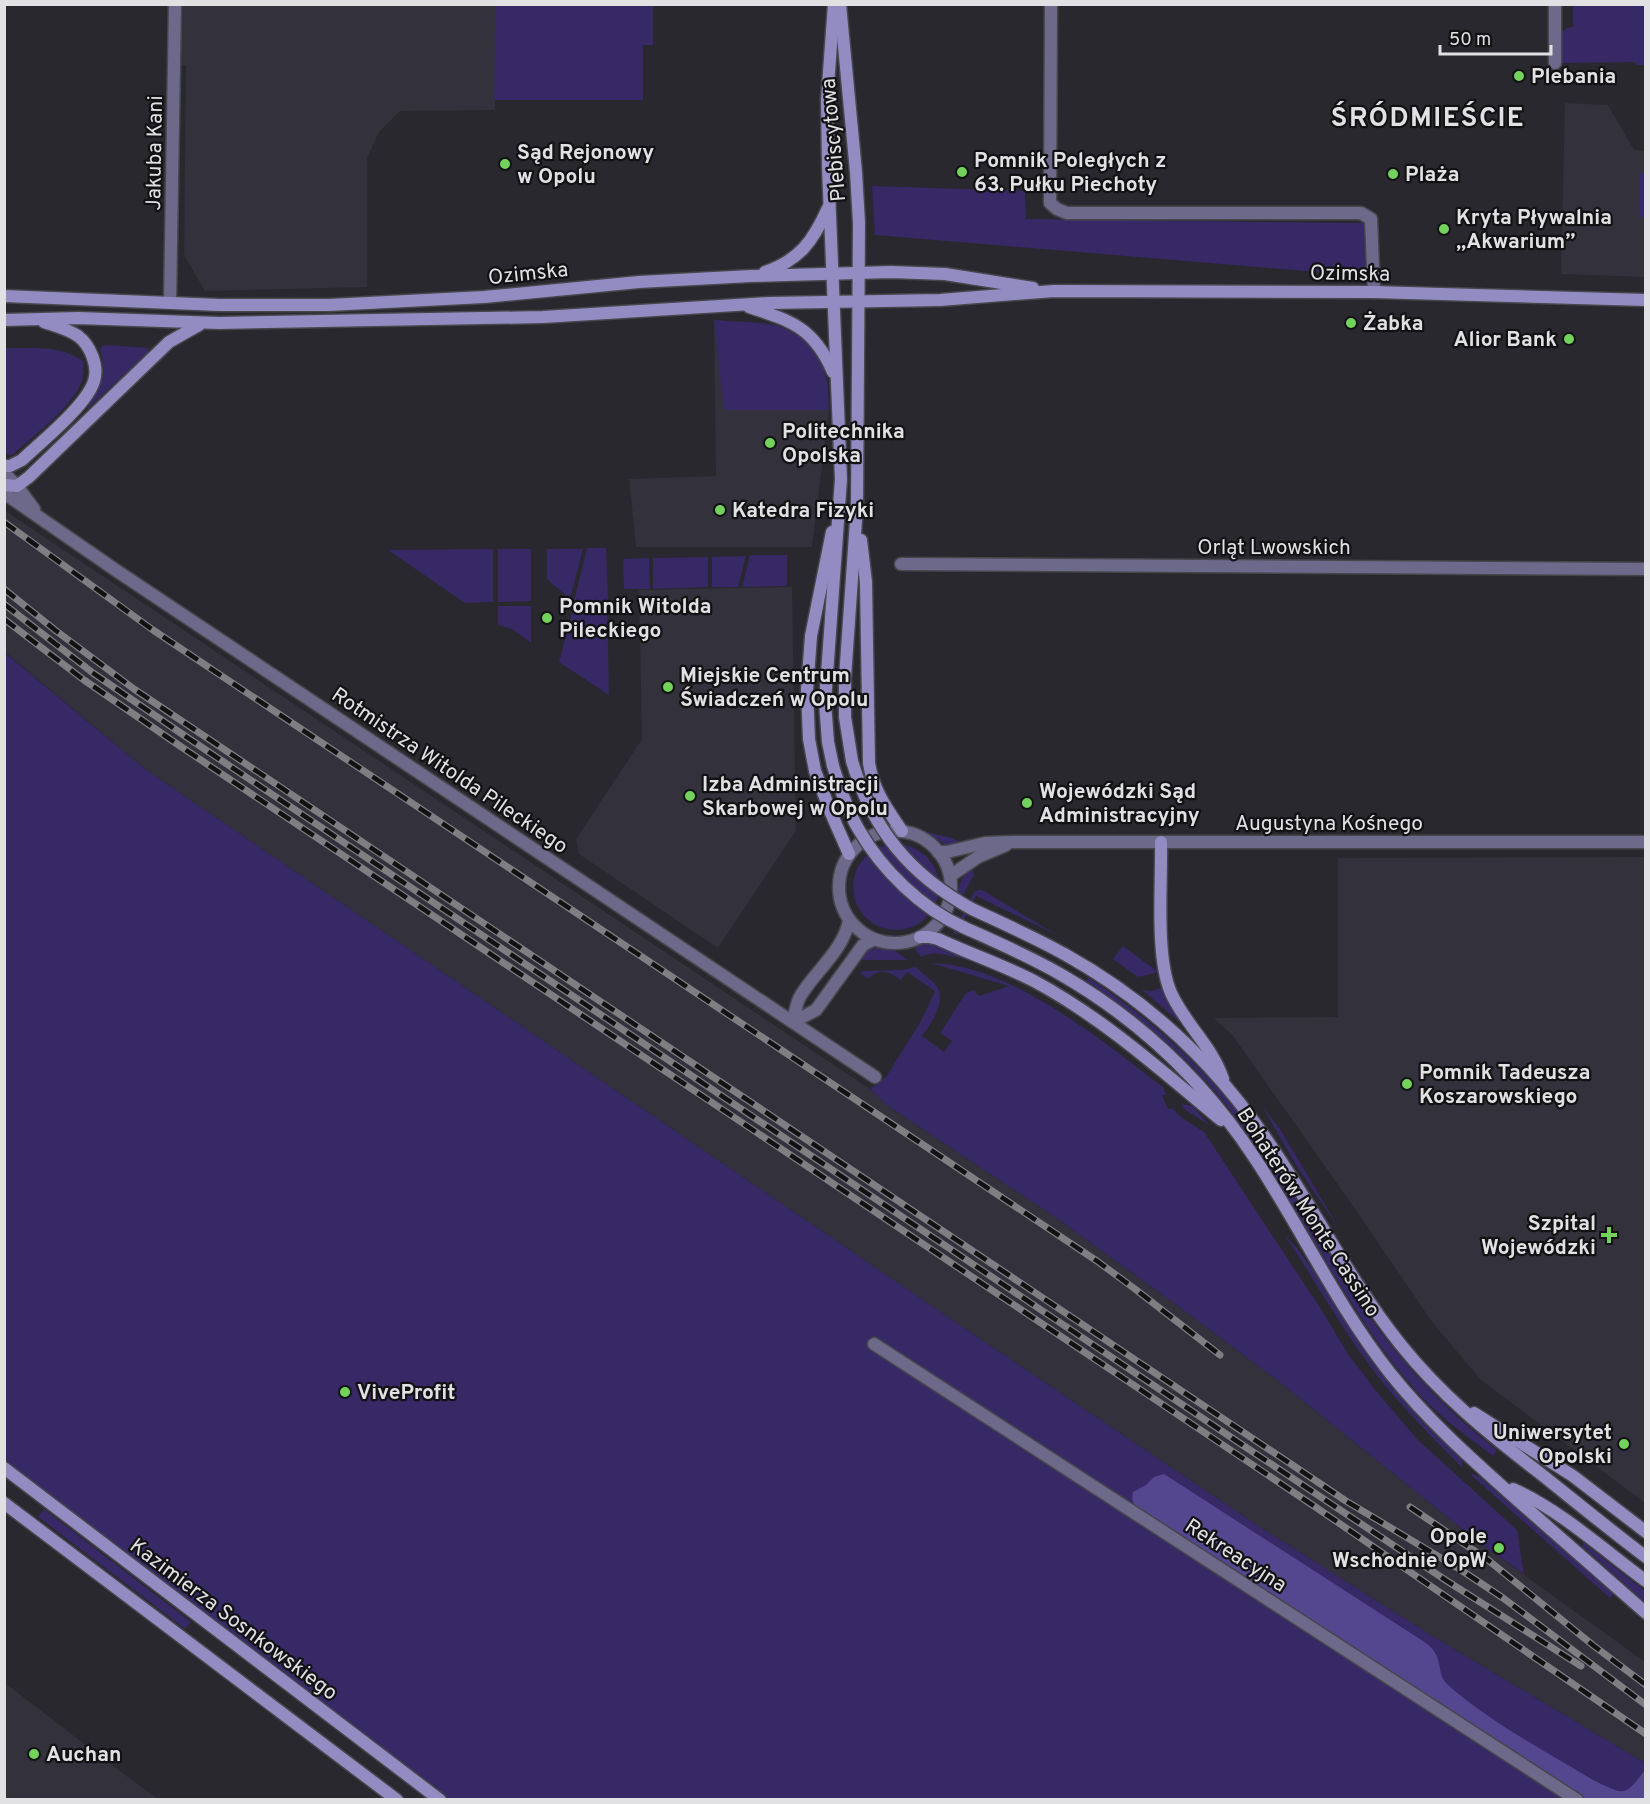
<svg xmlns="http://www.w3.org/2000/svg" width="1650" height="1804" font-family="Overpass,sans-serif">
<rect width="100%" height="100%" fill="#29282e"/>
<g fill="#32313c">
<path d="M 175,5 L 653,5 L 653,45 L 643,45 L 643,100 L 495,100 L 495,110 L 400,111 L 379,132 L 367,158 L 367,287 L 205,291 L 184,255 L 186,65 L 175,65 Z"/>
<path d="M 1565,103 L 1608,105 L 1634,150 L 1645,151 L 1645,277 L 1561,274 Z"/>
<path d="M 714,320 L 777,325 L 799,336 L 808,343 L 821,362 L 826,377 L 829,410 L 812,547 L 636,547 L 629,479 L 716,476 Z"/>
<path d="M 4,510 L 870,1089 L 888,1106 L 1055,1217 L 1178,1306 L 1281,1383 L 1477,1541 L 1645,1662 L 1645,1763 L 1429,1634 L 1260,1527 L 970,1332 L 145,769 L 5,652 Z"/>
<path d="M 792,587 L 796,831 L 718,948 L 579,854 L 576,839 L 642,739 L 639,590 Z"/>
<path d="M 1645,857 L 1646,857 L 1645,1503 L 1481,1380 L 1432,1322 L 1360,1216 L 1233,1036 L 1214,1018 L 1338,1017 L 1338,858 Z"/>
<path d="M 5,1683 L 121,1772 L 158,1799 L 5,1799 Z"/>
</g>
<g fill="#362965">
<path d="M 496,5 L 653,5 L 653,45 L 643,45 L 643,100 L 494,100 Z"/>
<path d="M 1573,5 L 1645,5 L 1645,65 L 1636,65 L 1635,62 L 1561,63 L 1562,32 L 1567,28 L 1573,27 Z"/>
<path d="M 1640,173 L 1645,173 L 1645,218 L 1639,217 Z"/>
<path d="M 872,186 L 1025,191 L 1026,219 L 1364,223 L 1366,276 L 875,235 Z"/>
<path d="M 714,320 C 730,322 746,321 761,323 C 791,325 820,347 826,377 C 829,387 828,399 829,410 L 724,410 Z"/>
<path d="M 105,345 L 148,348 L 148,352 L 86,410 C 101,388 107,375 100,348 Z"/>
<path d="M 5,348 C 33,349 60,344 84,362 C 83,368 84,376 82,381 C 72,408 33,436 12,455 L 5,454 Z"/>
<path d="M 587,548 L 606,548 L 608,601 L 574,601 Z"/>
<path d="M 493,549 L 493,602 L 465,603 L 388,550 Z"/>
<path d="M 498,549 L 531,549 L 531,601 L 498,602 Z"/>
<path d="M 547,549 L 583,549 L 570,599 L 547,579 Z"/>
<path d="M 750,555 L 787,555 L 787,586 L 742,587 Z"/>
<path d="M 746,556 L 738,587 L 712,587 L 712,557 Z"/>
<path d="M 708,557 L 708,587 L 653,589 L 653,558 Z"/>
<path d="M 649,558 L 650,589 L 624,589 L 623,559 Z"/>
<path d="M 607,604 L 609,695 L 559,662 L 574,605 Z"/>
<path d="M 498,606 L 531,606 L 531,643 L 512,629 L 498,625 Z"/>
<path d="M 4,652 L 145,769 L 970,1332 L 1260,1527 L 1429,1634 L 1645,1763 L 1645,1799 L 440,1799 L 5,1468 Z"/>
<path d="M 924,831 C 936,836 952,835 960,843 L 946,845 Z"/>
<circle cx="896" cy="887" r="43"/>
<path d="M 972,867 L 974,875 L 945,927 L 939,935 L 936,933 C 961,914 951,883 972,867 Z"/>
<path d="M 979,890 L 982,890 L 1057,935 L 976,896 L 956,935 L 953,933 L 974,892 Z"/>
<path d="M 929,942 L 934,944 L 972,961 C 957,958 935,949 921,957 L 915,950 L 918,945 Z"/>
<path d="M 1123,946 L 1158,972 L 1138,977 L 1113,959 Z"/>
<path d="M 882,947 L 894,950 L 908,960 L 856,960 L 869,950 Z"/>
<path d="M 931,963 C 1010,964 1102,1041 1163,1087 L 1166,1095 L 1162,1095 L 1168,1109 L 1172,1108 L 1181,1117 L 1204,1132 L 1321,1309 L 1348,1354 L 1377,1392 L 1417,1439 L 1517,1530 L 1524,1574 L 1477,1541 L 1281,1383 L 1178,1306 L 1055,1217 L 888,1106 L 870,1089 L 886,1077 L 921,1021 L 935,991 L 907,972 L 901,980 C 888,972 880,967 868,979 L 860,973 L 863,971 L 902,970 L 916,967 C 922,973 929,978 934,983 C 950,999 931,1023 922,1036 L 944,1052 L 952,1041 L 940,1033 L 966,993 L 974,990 L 979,996 L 1009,986 Z"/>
<path d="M 1089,978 C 1148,1017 1201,1064 1245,1121 C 1293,1183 1326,1256 1372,1320 C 1407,1369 1449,1413 1497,1450 L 1493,1456 C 1467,1436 1439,1417 1417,1392 C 1346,1312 1303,1212 1242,1126 C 1201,1067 1145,1020 1086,981 Z"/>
<path d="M 1164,987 L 1182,1024 L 1142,990 L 1151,991 Z"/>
<path d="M 1181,1104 L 1193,1106 L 1209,1125 L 1184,1109 Z"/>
<path d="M 1262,1106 L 1280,1129 L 1340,1230 L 1296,1165 Z"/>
<path d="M 1284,1234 C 1316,1267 1337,1310 1362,1347 C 1390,1389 1425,1426 1462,1460 L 1463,1468 C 1425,1431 1389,1394 1359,1351 C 1333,1313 1310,1273 1284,1234 Z"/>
<path d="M 1473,1474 L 1480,1477 L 1613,1594 L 1610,1598 L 1471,1475 Z"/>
<path d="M 44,1509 L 191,1622 L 185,1629 L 38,1517 Z"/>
<path d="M 1584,1543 L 1645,1591 L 1645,1602 L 1582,1546 Z"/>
</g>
<path fill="#554690" d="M 1164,1474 L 1426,1643 C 1446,1658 1434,1673 1449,1686 C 1492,1723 1545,1751 1593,1780 C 1625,1795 1624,1798 1645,1770 L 1645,1799 L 1577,1799 L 1150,1522 C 1142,1514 1129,1504 1133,1492 L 1146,1485 L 1154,1477 Z"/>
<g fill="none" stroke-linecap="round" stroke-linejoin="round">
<defs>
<g id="street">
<path d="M 1051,4 L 1050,203 L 1057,209 L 1067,213 L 1361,213 L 1371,219 L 1374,292"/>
<path d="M 1555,63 L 1555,4"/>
<path d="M 170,302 L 175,4"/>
<path d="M 4,473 L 17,486 L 34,509"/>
<path d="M 4,493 L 117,571 L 875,1077"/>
<path d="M 901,564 L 1646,569"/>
<circle cx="895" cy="887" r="56"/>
<path d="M 938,852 L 947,852 L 985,843 L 1012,842 L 1646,842"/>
<path d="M 950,876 L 978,857 L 1006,845"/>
<path d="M 793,1022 L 816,1010 L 863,945 L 873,940"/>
<path d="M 793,1022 C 795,1014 796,1002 801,995 C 817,969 842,952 849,921"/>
<path d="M 874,1344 L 1577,1800"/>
</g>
<g id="secondary">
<path d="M 840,4 L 856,172 L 859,223 L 857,506 L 845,678 L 845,717 L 852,761"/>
<path d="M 765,272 C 800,260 813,241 828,208"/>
<path d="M 4,296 L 219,305 L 329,305 L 484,297 L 639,282 L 751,276 L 891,272 L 945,274 L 1033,288"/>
<path d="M 749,307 C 792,321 814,328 833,372"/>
<path d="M 4,320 L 78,318 L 219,323 L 543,317 L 769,303 L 940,300 L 1054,291 L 1374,292 L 1646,300"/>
<path d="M 4,466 L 10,466 L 22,460 C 41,442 87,405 94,381 C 99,366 90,345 78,336 C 68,329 55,326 44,322"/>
<path d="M 4,485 L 17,486 L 29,477 L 169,342 L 199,325"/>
<path d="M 832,532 L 811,636 L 807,690 L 809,739 L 815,771 L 831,813 L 849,854"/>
<path d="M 861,540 L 866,582 L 869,763 C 873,790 887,809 902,831"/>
<path d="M 833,766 L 828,742 L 825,702 L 841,479 L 828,167 L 827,99 L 834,4"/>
<path d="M 1161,842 C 1162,883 1155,956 1171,993 C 1185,1024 1212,1046 1223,1079"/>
<path d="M 972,909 C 1004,924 1036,938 1066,955 C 1145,999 1211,1060 1262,1133 C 1311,1202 1348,1279 1401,1345 C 1441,1395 1490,1435 1541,1474 C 1576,1502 1610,1530 1646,1557"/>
<path d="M 963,927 C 996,942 1029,956 1060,974 C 1140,1020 1206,1083 1256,1160 C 1302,1230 1338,1307 1390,1373 C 1429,1422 1476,1463 1523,1505 C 1564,1541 1605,1577 1646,1613"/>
<path d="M 920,937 L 929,937 L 938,939 C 970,954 1003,965 1034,981 C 1103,1018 1162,1071 1221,1120"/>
<path d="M 1474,1413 L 1573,1476 L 1646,1532"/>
<path d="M 4,1468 L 440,1800"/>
<path d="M 1513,1489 C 1560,1510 1604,1550 1646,1581"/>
<path d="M 4,1503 L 397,1800"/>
</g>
</defs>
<use href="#street" stroke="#46464b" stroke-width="15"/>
<use href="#secondary" stroke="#46464b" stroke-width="15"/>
<use href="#street" stroke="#6c698a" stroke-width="12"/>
<use href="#secondary" stroke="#938cc2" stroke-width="12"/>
<defs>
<g id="rail">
<path d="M 4,522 L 153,630 L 1097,1261 L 1135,1289 L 1220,1355"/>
<path d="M 4,589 L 55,630 L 134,689 L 1346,1501 L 1461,1570 L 1503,1598 L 1646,1705"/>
<path d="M 4,604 L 93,673 L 185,736 L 1253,1452 L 1447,1581 L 1581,1666"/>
<path d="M 4,619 L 84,680 L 180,746 L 1314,1506 L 1646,1734"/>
<path d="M 1410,1507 L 1488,1560 L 1594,1646 L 1646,1685"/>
</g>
</defs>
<use href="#rail" stroke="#7f7f83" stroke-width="7"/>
<use href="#rail" stroke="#121114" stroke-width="4.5" stroke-dasharray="14" stroke-linecap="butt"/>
<defs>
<g id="secondary-bridge">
<path d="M 852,761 C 872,829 910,875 972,909"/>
<path d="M 833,766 C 840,788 847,810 859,830 C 882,870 921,908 963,927"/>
</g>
</defs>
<use href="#secondary-bridge" stroke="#46464b" stroke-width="15" stroke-linecap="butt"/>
<use href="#secondary-bridge" stroke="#938cc2" stroke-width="12"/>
</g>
<g fill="#73d25c" stroke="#121114" stroke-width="2">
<circle cx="1519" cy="76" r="6"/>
<circle cx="505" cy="164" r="6"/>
<circle cx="962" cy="172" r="6"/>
<circle cx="1393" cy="174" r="6"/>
<circle cx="1444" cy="229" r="6"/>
<circle cx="1351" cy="323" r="6"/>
<circle cx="1569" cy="339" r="6"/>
<circle cx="770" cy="443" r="6"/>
<circle cx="720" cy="510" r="6"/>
<circle cx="547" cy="618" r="6"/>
<circle cx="668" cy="687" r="6"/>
<circle cx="690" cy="796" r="6"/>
<circle cx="1027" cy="803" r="6"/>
<circle cx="1407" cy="1084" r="6"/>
<path d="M1606 1226h6v6h6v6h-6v6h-6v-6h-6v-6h6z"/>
<circle cx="345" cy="1392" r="6"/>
<circle cx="1624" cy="1444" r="6"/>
<circle cx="1499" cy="1548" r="6"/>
<circle cx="34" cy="1754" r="6"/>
</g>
<g text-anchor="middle" stroke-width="4.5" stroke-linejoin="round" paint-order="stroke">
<g font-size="21" font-weight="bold" fill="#e1e1e4" stroke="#121114" text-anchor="start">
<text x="1531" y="83">Plebania</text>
<text x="517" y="159">Sąd Rejonowy<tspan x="517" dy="24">w Opolu</tspan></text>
<text x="974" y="167">Pomnik Poległych z<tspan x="974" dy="24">63. Pułku Piechoty</tspan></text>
<text x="1405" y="181">Plaża</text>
<text x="1456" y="224">Kryta Pływalnia<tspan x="1456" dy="24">„Akwarium”</tspan></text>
<text x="1363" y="330">Żabka</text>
<text x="1557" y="346" text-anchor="end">Alior Bank</text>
<text x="782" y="438">Politechnika<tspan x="782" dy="24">Opolska</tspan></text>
<text x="732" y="517">Katedra Fizyki</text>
<text x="559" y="613">Pomnik Witolda<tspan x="559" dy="24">Pileckiego</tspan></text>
<text x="680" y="682">Miejskie Centrum<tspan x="680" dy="24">Świadczeń w Opolu</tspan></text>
<text x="702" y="791">Izba Administracji<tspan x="702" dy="24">Skarbowej w Opolu</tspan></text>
<text x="1039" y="798">Wojewódzki Sąd<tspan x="1039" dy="24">Administracyjny</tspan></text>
<text x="1419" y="1079">Pomnik Tadeusza<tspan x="1419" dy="24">Koszarowskiego</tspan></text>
<text x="1596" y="1230" text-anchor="end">Szpital<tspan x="1596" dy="24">Wojewódzki</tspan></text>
<text x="357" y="1399">ViveProfit</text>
<text x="1612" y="1439" text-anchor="end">Uniwersytet<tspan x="1612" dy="24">Opolski</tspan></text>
<text x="1487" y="1543" text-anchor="end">Opole<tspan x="1487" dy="24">Wschodnie OpW</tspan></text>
<text x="46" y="1761">Auchan</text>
</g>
<g font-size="21" fill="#e1e1e4" stroke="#121114">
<text transform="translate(833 140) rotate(-95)" y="7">Plebiscytowa</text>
<text transform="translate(154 153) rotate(-89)" y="7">Jakuba Kani</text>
<text transform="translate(528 273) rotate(-6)" y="7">Ozimska</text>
<text transform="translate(1350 273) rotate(1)" y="7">Ozimska</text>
<text x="1274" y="554">Orląt Lwowskich</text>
<text transform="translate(450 770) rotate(34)" y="7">Rotmistrza Witolda Pileckiego</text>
<text x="1329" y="830">Augustyna Kośnego</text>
<text transform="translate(1309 1212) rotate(57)" y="7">Bohaterów Monte Cassino</text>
<text transform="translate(1236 1555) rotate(33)" y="7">Rekreacyjna</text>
<text transform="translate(234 1619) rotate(37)" y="7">Kazimierza Sosnkowskiego</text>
</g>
<g font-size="27" font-weight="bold" letter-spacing="1.5" fill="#e1e1e4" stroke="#121114">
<text x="1428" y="126">ŚRÓDMIEŚCIE</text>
</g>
</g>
<rect width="1650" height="1804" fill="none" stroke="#e1e1e4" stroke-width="12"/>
<path d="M1440 45v9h111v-9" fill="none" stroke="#e1e1e4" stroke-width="3"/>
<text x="1449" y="45" font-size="18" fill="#e1e1e4" stroke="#121114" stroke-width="4.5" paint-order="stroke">50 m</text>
</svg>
